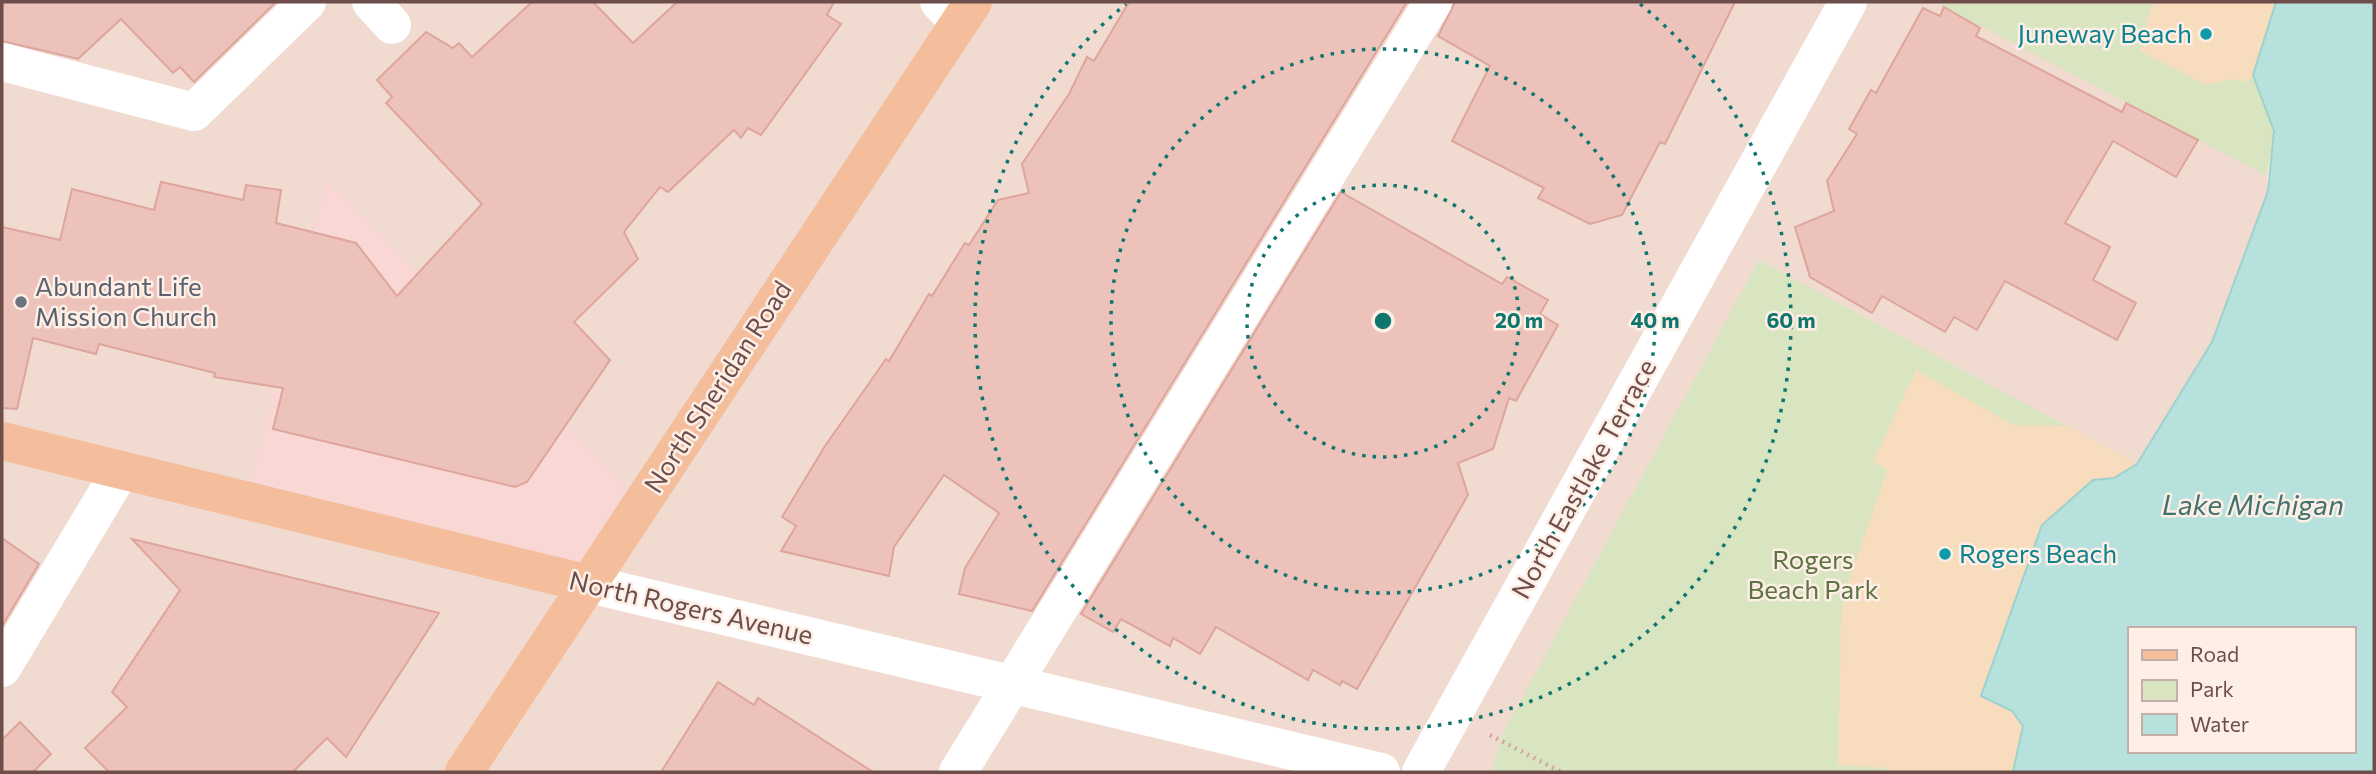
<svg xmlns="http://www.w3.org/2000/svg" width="2376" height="774" font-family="Commissioner,sans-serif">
<rect width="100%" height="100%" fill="#faeae0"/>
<path fill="#f1dacf" d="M 2,2 L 1938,2 L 2267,176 L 2268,191 L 2212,342 L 2137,464 L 2069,426 L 1500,739 L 1492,772 L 2,772 Z"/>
<path fill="#f9d7d4" d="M 327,181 L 632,491 L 586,569 L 249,486 Z"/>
<g fill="#d8e5c0">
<path d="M 1935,2 L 2276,2 L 2253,75 L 2274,131 L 2267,176 Z"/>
<path d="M 1759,260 L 2137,464 L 1981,695 L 2013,772 L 1492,772 L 1500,739 Z"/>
</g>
<g fill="#f7dcbd">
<path d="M 2152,2 L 2276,2 L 2253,75 L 2246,82 L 2232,79 L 2206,85 L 2140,51 Z"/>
<path d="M 1916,370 L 2014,425 L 2069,426 L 2137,464 L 2114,478 L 2093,480 L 1981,696 L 2012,711 L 2023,726 L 2013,772 L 1887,772 L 1886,768 L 1838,765 L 1841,617 L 1848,583 L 1887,470 L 1873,461 Z"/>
</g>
<path fill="#b7e1dd" stroke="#9ed2cd" stroke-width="2" fill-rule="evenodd" d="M 2276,2 L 2374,2 L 2374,772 L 2013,772 L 2023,726 L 2012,711 L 1981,696 L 2042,525 L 2093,480 L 2114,478 L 2137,464 L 2212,342 L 2268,191 L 2274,131 L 2253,75 ZM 2129,629 L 2353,629 L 2353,751 L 2129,751 Z"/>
<g fill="#edc2ba" stroke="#dea59c" stroke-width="2">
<path d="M 2,2 L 276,2 L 194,82 L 180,67 L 173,73 L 121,19 L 78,59 L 2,41 Z"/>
<path d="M 532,2 L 593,2 L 633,43 L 677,2 L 834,2 L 827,15 L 841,24 L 761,135 L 748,128 L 741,138 L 734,130 L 668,192 L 660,187 L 624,232 L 638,259 L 574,322 L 610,360 L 527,482 L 515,487 L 273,429 L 283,388 L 214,377 L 215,373 L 99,344 L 96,354 L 33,338 L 17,409 L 2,408 L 2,227 L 60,240 L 72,189 L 154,210 L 161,182 L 243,200 L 246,185 L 281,190 L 276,223 L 356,243 L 397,296 L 482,204 L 386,103 L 392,97 L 377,80 L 426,32 L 453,48 L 459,43 L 472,57 Z"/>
<path d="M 1129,2 L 1407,2 L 1032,611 L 959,594 L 965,568 L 999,513 L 944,475 L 894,547 L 889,576 L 781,551 L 796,526 L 782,517 L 825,446 L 886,359 L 889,361 L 929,294 L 932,296 L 965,243 L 969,245 L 998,200 L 1029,193 L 1022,164 L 1069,94 L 1087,57 L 1094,61 Z"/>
<path d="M 1455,2 L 1735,2 L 1665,144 L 1660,142 L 1622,215 L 1590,224 L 1538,198 L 1544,188 L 1452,141 L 1490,66 L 1438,36 Z"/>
<path d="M 1944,7 L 1980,28 L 1976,36 L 2122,112 L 2126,103 L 2198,140 L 2176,177 L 2113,141 L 2065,223 L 2110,247 L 2093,280 L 2136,303 L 2117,340 L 2005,281 L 1977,330 L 1954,317 L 1945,332 L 1882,296 L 1872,313 L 1810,277 L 1795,227 L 1834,211 L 1827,181 L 1857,134 L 1849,129 L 1871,90 L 1876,93 L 1923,8 L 1940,16 Z"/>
<path d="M 1341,192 L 1502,284 L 1507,277 L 1548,300 L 1540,314 L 1558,325 L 1516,401 L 1509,398 L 1493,449 L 1458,463 L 1468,495 L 1357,689 L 1342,681 L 1340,685 L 1313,670 L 1308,680 L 1216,627 L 1200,654 L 1173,638 L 1170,646 L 1121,619 L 1113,632 L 1081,614 Z"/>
<path d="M 2,538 L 39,564 L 2,626 Z"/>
<path d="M 132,539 L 439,613 L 346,757 L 327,738 L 293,772 L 109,772 L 85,748 L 127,707 L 112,692 L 180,590 Z"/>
<path d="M 718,682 L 754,705 L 758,698 L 873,772 L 661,772 Z"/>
<path d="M 20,722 L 51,754 L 33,772 L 2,772 L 2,740 Z"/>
</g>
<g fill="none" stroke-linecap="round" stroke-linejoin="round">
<path stroke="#d1a59e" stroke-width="4.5" stroke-dasharray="2 5" stroke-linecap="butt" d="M 1490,735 L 1561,772"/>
<g stroke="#fff" stroke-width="38">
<path d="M 371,2 L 392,25"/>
<path d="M 939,2 L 959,23"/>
<path d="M 2,62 L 194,112 L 307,2"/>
<path d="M 589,584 L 1381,772"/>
<path d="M 2,668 L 121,470"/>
<path d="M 958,772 L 1433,2"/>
<path d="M 1421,772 L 1848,2"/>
</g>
<g stroke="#f4be9d" stroke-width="38">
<path d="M 2,441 L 589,584"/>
<path d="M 464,772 L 973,2"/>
</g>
</g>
<g fill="none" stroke="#0f766e" stroke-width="3.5" stroke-dasharray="3.5 7">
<circle cx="1383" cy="321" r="136"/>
<circle cx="1383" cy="321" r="272"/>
<path d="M1640 4A408 408 0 1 1 1126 4"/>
</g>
<g fill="#0f9aa8" stroke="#fdeee6" stroke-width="2.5">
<circle cx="2206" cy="34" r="7"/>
<circle cx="1945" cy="554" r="7"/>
</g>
<circle fill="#6b7280" stroke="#fdeee6" stroke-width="2.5" cx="21" cy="302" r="7"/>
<g text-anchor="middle" stroke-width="5" stroke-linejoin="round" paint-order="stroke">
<g font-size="26" fill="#0d838f" stroke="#fdeee6" text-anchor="end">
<text x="2192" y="43">Juneway Beach</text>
<text x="1959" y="563" text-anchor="start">Rogers Beach</text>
</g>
<g font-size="26" fill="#5b616d" stroke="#fdeee6" text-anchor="start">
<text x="35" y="296">Abundant Life<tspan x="35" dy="30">Mission Church</tspan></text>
</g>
<g font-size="26" fill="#6e4e4a" stroke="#fdeee6">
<text transform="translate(718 387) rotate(-57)" y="9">North Sheridan Road</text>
<text transform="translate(1584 479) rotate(-61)" y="9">North Eastlake Terrace</text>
<text transform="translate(691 608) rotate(13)" y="9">North Rogers Avenue</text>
</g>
<g font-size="26" fill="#5e7343" stroke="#fdeee6">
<text x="1813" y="569">Rogers<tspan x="1813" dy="30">Beach Park</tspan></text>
</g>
<g font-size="28" font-style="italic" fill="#407370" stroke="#fdeee6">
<text x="2253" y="515">Lake Michigan</text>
</g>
</g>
<circle cx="1383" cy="321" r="10" fill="#0f766e" stroke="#fdeee6" stroke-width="3.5"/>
<g font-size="21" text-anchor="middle" font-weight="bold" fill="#0f766e" stroke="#fdeee6" stroke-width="5" stroke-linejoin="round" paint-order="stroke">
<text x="1519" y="328">20 m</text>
<text x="1655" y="328">40 m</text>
<text x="1791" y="328">60 m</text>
</g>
<rect width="2376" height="774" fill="none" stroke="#6e4e4a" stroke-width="7"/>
<rect x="2128" y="627" width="228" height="126" fill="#fdeee6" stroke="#c4aea8" stroke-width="2"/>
<rect x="2142" y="650" width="35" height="10" fill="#f4be9d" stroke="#c4aea8" stroke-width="2"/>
<text x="2190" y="662" font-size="21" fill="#6e4e4a">Road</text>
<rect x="2142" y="680" width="35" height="21" fill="#d8e5c0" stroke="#c4aea8" stroke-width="2"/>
<text x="2190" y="697" font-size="21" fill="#6e4e4a">Park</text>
<rect x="2142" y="714" width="35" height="21" fill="#b7e1dd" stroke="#c4aea8" stroke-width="2"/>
<text x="2190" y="732" font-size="21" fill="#6e4e4a">Water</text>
</svg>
